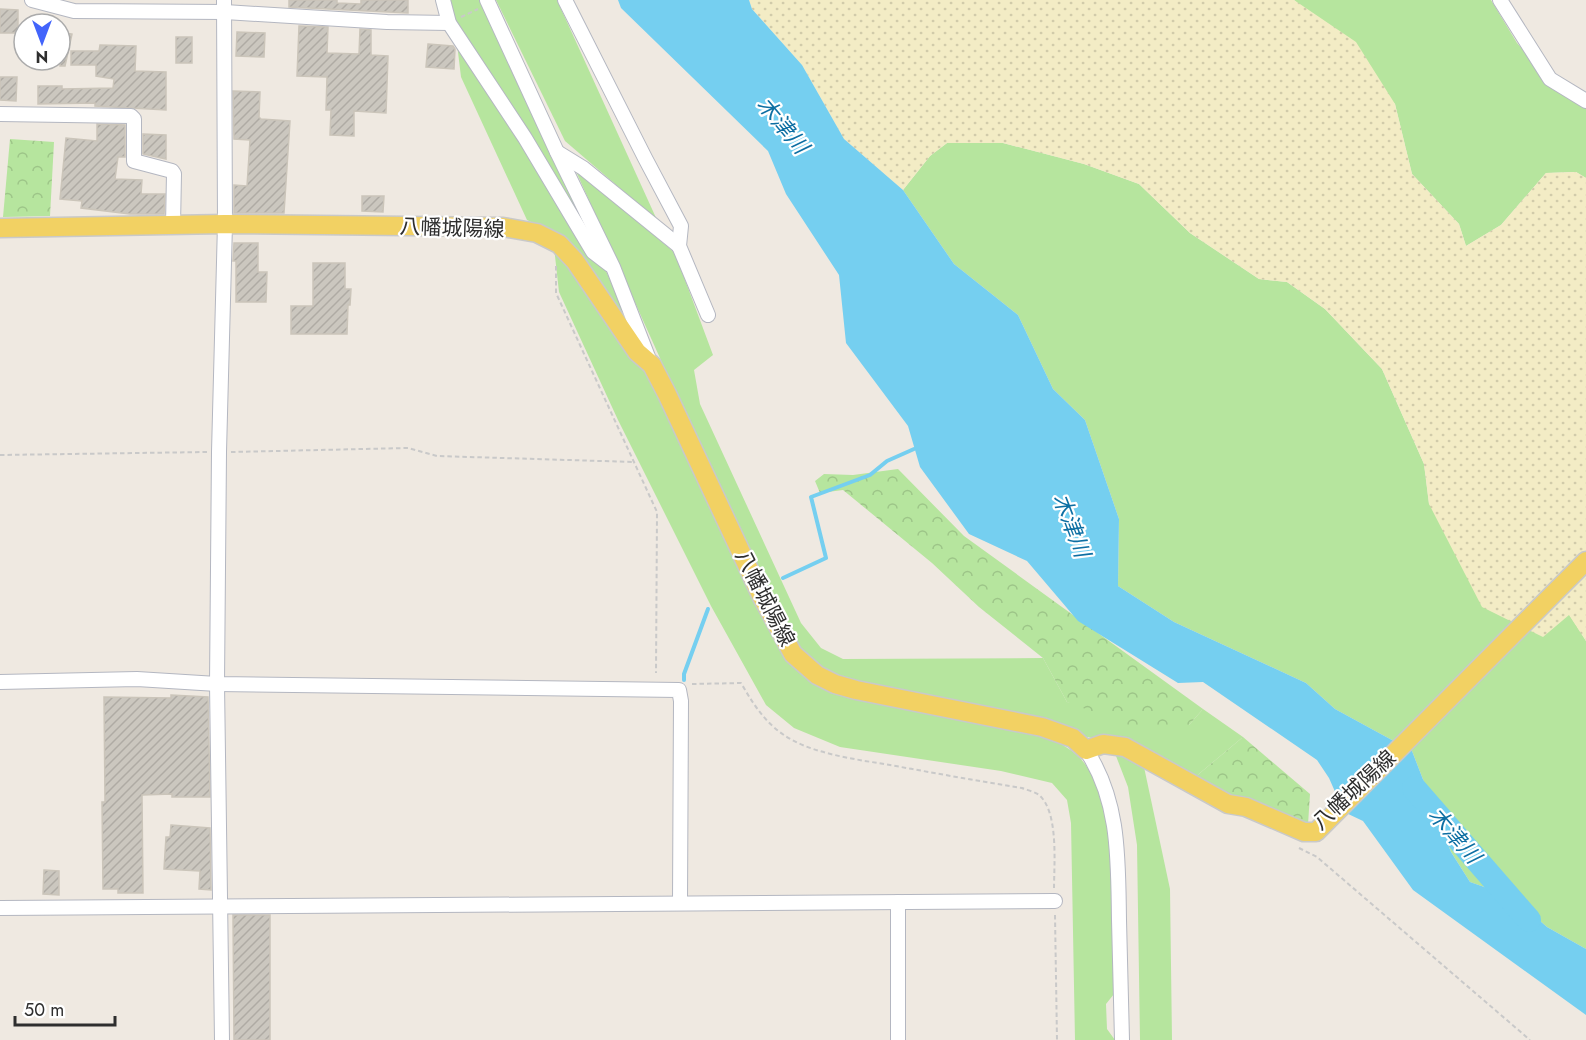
<svg xmlns="http://www.w3.org/2000/svg" width="1586" height="1040" font-family="Jost,'Noto Sans JP',sans-serif">
<defs>
<pattern id="forest-crowns" width="20" height="18" patternUnits="userSpaceOnUse" patternTransform="scale(1.5)"><rect width="20" height="18" fill="#b6e59e"/><path d="M2 6a3 3 0 1 1 6 0M12 15a3 3 0 1 1 6 0" fill="none" stroke="#9dc588"/></pattern>
<pattern id="sand-dots" width="8" height="8" patternUnits="userSpaceOnUse" patternTransform="scale(1.5)"><rect width="8" height="8" fill="#f3ecc5"/><path d="M2 2h.1M6 6h.1" fill="none" stroke="#d1cbaa" stroke-width="1.8" stroke-linecap="round"/></pattern>
<pattern id="building-hatch" width="6" height="6" patternUnits="userSpaceOnUse" patternTransform="scale(1.5)"><rect width="6" height="6" fill="#cbc7bf"/><path d="M-1 1l2-2M0 6l6-6M5 7l2-2" fill="none" stroke="#afaba4"/></pattern>
</defs>
<rect width="100%" height="100%" fill="#efe9e1"/>
<g fill="#b6e59e">
<path d="M 449,0 L 480,0 L 593,241 L 635,338 L 552,232 L 527,220 L 461,77 L 454,19 Z"/>
<path d="M 496,0 L 557,0 L 657,220 L 565,141 Z"/>
<path d="M 1294,0 L 1491,0 L 1517,43 L 1558,88 L 1586,107 L 1586,178 L 1576,172 L 1546,173 L 1501,225 L 1466,246 L 1459,224 L 1412,174 L 1395,104 Z"/>
<path d="M 947,143 L 1003,143 L 1084,164 L 1139,184 L 1190,233 L 1259,279 L 1287,282 L 1325,309 L 1382,369 L 1424,464 L 1429,504 L 1569,614 L 1586,641 L 1586,949 L 1547,927 L 1513,897 L 1470,882 L 1451,852 L 1412,751 L 1335,709 L 1306,683 L 1174,622 L 1118,586 L 1119,519 L 1085,420 L 1053,389 L 1018,315 L 954,264 L 903,190 L 930,156 Z"/>
<path d="M 574,167 L 675,253 L 713,355 L 694,370 L 700,404 L 801,623 L 821,648 L 843,659 L 1043,658 L 1067,702 L 1189,725 L 1203,709 L 1243,737 L 1194,778 L 1120,741 L 1087,737 L 1045,721 L 833,677 L 804,654 L 768,592 L 673,387 Z"/>
<path d="M 554,247 L 583,279 L 663,398 L 755,595 L 822,684 L 1044,735 C 1059,743 1075,750 1085,764 C 1120,812 1112,934 1114,994 L 1106,1004 L 1107,1029 L 1115,1040 L 1075,1040 L 1071,823 L 1067,800 L 1052,783 L 1001,771 L 840,747 L 794,728 L 766,705 L 711,606 L 618,420 L 559,292 Z"/>
<path d="M 1122,753 L 1144,767 L 1170,889 L 1172,1040 L 1140,1040 L 1137,845 L 1128,787 L 1116,756 Z"/>
</g>
<g fill="url(#forest-crowns)">
<path d="M 10,139 L 54,142 L 50,216 L 3,217 Z"/>
<path d="M 898,469 L 964,536 L 1203,709 L 1189,725 L 1144,731 L 1067,702 L 1043,658 L 979,607 L 932,563 L 843,490 L 820,493 L 815,481 L 824,474 L 853,475 Z"/>
<path d="M 1243,737 L 1310,794 L 1308,825 L 1227,800 L 1194,778 Z"/>
</g>
<path fill="url(#sand-dots)" d="M 749,0 L 1294,0 L 1356,42 L 1395,104 L 1412,174 L 1459,224 L 1466,246 L 1501,225 L 1546,173 L 1576,172 L 1586,178 L 1586,641 L 1569,615 L 1543,637 L 1482,607 L 1429,504 L 1424,464 L 1382,369 L 1325,309 L 1287,282 L 1259,279 L 1190,233 L 1139,184 L 1084,164 L 1003,143 L 947,143 L 930,156 L 903,190 L 844,139 L 802,65 L 752,9 Z"/>
<path fill="#75cff0" d="M 618,0 L 749,0 L 752,9 L 802,65 L 844,139 L 903,190 L 954,264 L 1018,315 L 1053,389 L 1085,420 L 1119,519 L 1118,586 L 1174,622 L 1306,683 L 1335,709 L 1412,751 L 1451,852 L 1470,882 L 1513,897 L 1547,927 L 1586,949 L 1586,1015 L 1413,890 L 1363,821 L 1344,812 L 1329,778 L 1317,760 L 1203,682 L 1178,683 L 1078,621 L 1027,561 L 969,534 L 920,467 L 908,426 L 846,343 L 839,275 L 786,194 L 768,151 L 621,8 Z"/>
<g fill="none" stroke-linecap="round" stroke-linejoin="round">
<g stroke="#75cff0" stroke-width="4">
<path d="M 783,578 L 826,558 L 811,497 L 870,475 L 887,461 L 914,449"/>
<path d="M 684,680 L 684,674 L 708,609"/>
</g>
<path stroke="#75cff0" stroke-width="24" d="M 1414,788 L 1529,920"/>
</g>
<g fill="url(#building-hatch)" stroke="#cbc5ba" stroke-width="1.5">
<path d="M 289,0 L 337,0 L 337,3 L 361,4 L 361,0 L 408,0 L 408,13 L 289,7 Z"/>
<path d="M 0,9 L 18,10 L 18,33 L 0,33 Z"/>
<path d="M 299,26 L 328,27 L 327,53 L 359,54 L 360,29 L 371,30 L 371,55 L 388,56 L 386,113 L 354,111 L 354,136 L 330,135 L 331,110 L 326,110 L 327,77 L 297,76 Z"/>
<path d="M 60,32 L 72,34 L 65,66 L 60,66 Z"/>
<path d="M 237,32 L 265,33 L 264,57 L 236,56 Z"/>
<rect x="176" y="37" width="16" height="26"/>
<path d="M 428,44 L 453,46 L 455,49 L 454,69 L 426,67 Z"/>
<path d="M 100,45 L 136,46 L 135,71 L 166,72 L 166,110 L 95,106 L 95,103 L 38,104 L 38,86 L 62,86 L 62,89 L 113,88 L 114,79 L 96,76 L 96,65 L 71,65 L 71,51 L 99,51 Z"/>
<path d="M 0,77 L 17,77 L 16,101 L 0,100 Z"/>
<path d="M 233,91 L 260,92 L 259,117 L 261,119 L 290,121 L 284,213 L 234,213 L 234,185 L 247,186 L 250,140 L 234,139 Z"/>
<path d="M 97,124 L 125,125 L 125,157 L 118,157 L 115,179 L 142,180 L 141,194 L 165,194 L 164,214 L 130,214 L 81,208 L 82,201 L 60,199 L 66,138 L 97,141 Z"/>
<path d="M 143,134 L 166,135 L 166,159 L 143,154 Z"/>
<path d="M 362,196 L 384,196 L 383,212 L 362,211 Z"/>
<path d="M 234,243 L 258,243 L 258,272 L 267,272 L 266,302 L 236,302 L 236,261 L 233,261 Z"/>
<path d="M 313,263 L 345,263 L 345,289 L 351,289 L 350,305 L 348,305 L 347,334 L 291,334 L 291,306 L 313,306 Z"/>
<path d="M 171,695 L 208,697 L 210,797 L 172,797 L 172,794 L 142,795 L 143,893 L 118,893 L 118,889 L 103,889 L 102,802 L 105,802 L 104,697 L 171,698 Z"/>
<path d="M 171,825 L 210,828 L 211,890 L 199,889 L 200,871 L 164,869 L 166,837 L 170,837 Z"/>
<path d="M 44,870 L 59,871 L 59,895 L 43,894 Z"/>
<path d="M 233,915 L 270,915 L 270,1040 L 234,1040 Z"/>
</g>
<g fill="none" stroke-linecap="round" stroke-linejoin="round">
<defs>
<g id="minor">
<path d="M 32,0 L 74,11 L 225,12 L 387,22 L 449,23"/>
<path d="M 443,0 L 449,23 L 525,138 L 593,252 L 610,265"/>
<path d="M 487,0 L 557,152 L 613,267 L 650,362"/>
<path d="M 565,0 L 645,158 L 681,226 L 679,246 L 708,315"/>
<path d="M 1500,0 L 1550,79 L 1586,101"/>
<path d="M 0,114 L 131,116 L 134,119 L 134,161 L 172,171 L 174,174 L 173,225"/>
<path d="M 557,152 L 583,168 L 679,246"/>
<path d="M 0,682 L 137,679 L 217,684 L 679,690 L 681,701 L 680,903"/>
<path d="M 1086,750 C 1120,801 1118,860 1119,920 C 1120,960 1121,1000 1122,1040"/>
<path d="M 898,902 L 898,1040"/>
<path d="M 0,908 L 1055,901"/>
<path d="M 222,1040 L 217,684 L 219,452 L 225,224 L 224,0"/>
</g>
<path id="major" d="M 0,228 L 225,224 L 406,226 L 503,227 L 537,233 L 559,244 L 575,261 L 637,352 L 652,365 L 667,394 L 761,595 L 793,654 L 817,675 L 835,684 L 856,690 L 1042,727 L 1073,738 L 1086,750 L 1103,744 L 1125,747 L 1228,804 L 1246,807 L 1304,832 L 1316,832 L 1586,561"/>
</defs>
<use href="#minor" stroke="#b4b7c1" stroke-width="16"/>
<use href="#major" stroke="#c9c9c9" stroke-width="21"/>
<g stroke="#c9c9c9" stroke-width="2" stroke-dasharray="4.5 3" stroke-linecap="butt">
<path d="M 461,17 L 478,9"/>
<path d="M 556,266 L 556,293 L 657,512 L 656,673"/>
<path d="M 231,452 L 408,448 L 437,456 L 634,462"/>
<path d="M 0,455 L 207,452"/>
<path d="M 692,684 L 741,683 C 755,707 767,726 792,740 C 820,755 860,760 890,765 C 934,773 978,781 1022,788 C 1027,790 1035,792 1039,795 C 1059,812 1054,865 1054,888"/>
<path d="M 1299,848 L 1317,857 L 1530,1040"/>
<path d="M 1055,915 L 1057,1040"/>
</g>
<use href="#minor" stroke="#fff" stroke-width="14"/>
<use href="#major" stroke="#f2d163" stroke-width="18"/>
</g>
<g text-anchor="middle" stroke-width="4.5" stroke-linejoin="round" paint-order="stroke">
<g font-size="21" fill="#2e2e2e" stroke="#fff">
<text transform="translate(452 228) rotate(2)" y="7">八幡城陽線</text>
<text transform="translate(765 598) rotate(63)" y="7">八幡城陽線</text>
<text transform="translate(1354 790) rotate(-43)" y="7">八幡城陽線</text>
</g>
<g font-size="22" font-style="italic" fill="#0d6fa3" stroke="#fff">
<text transform="translate(783 125) rotate(50)" y="8">木津川</text>
<text transform="translate(1072 525) rotate(69)" y="8">木津川</text>
<text transform="translate(1455 835) rotate(49)" y="8">木津川</text>
</g>
</g>
<g transform="translate(42 42) rotate(180)"><circle r="28" fill="#ffffff" stroke="#ababab" stroke-width="1.5"/>
<path d="M0-4.5L10 22L0 15L-10 22Z" fill="#4264fb"/>
<text y="-9" font-size="16" font-weight="bold" text-anchor="middle" fill="#2e2e2e">N</text>
</g>
<path d="M15 1016v9h100v-9" fill="none" stroke="#2e2e2e" stroke-width="3"/>
<text x="24" y="1016" font-size="18" fill="#2e2e2e" stroke="#ffffff" stroke-width="4.5" paint-order="stroke">50 m</text>
</svg>
